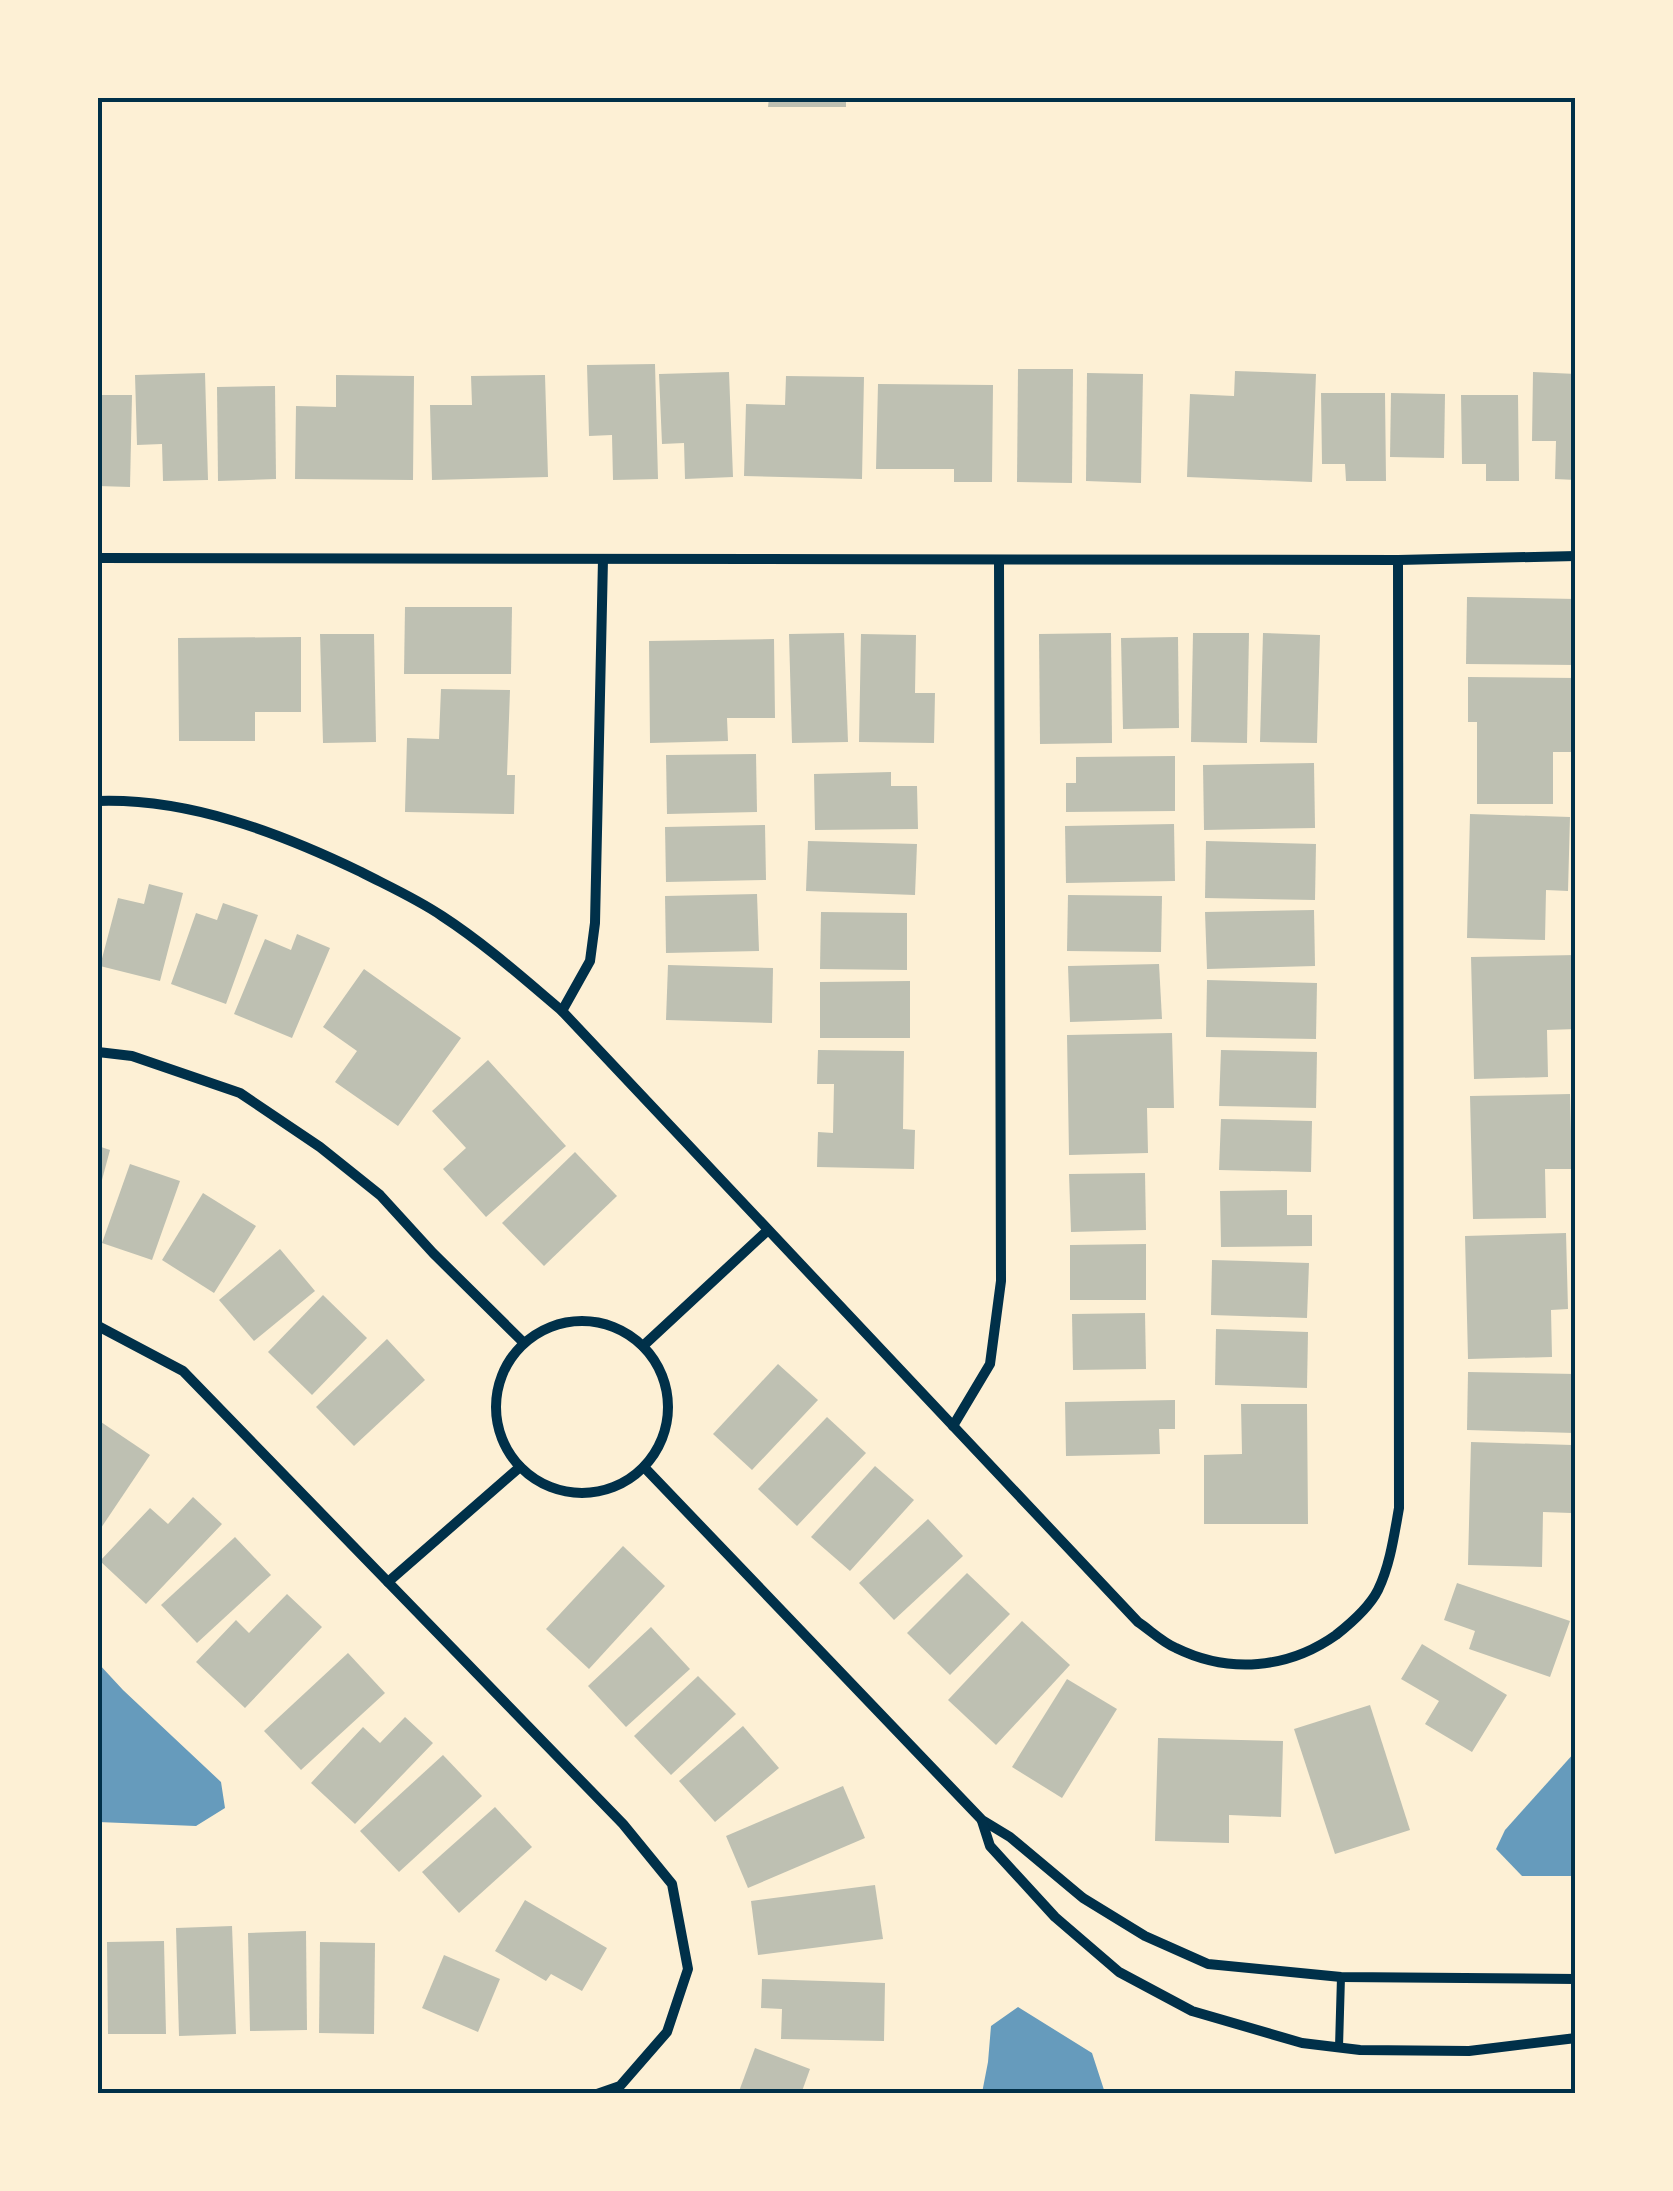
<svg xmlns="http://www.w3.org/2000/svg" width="1673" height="2191" font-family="'Playfair Display',serif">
<rect width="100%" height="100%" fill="#fdf0d5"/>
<g fill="#669bbc">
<path d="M 98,1663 L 123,1690 L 221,1782 L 225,1808 L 196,1826 L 98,1822 Z"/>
<path d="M 1575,1752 L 1575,1876 L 1522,1876 L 1496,1849 L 1505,1830 Z"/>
<path d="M 1018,2007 L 1092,2053 L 1105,2093 L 982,2093 L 988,2062 L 991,2026 Z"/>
</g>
<g fill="#bec0b2">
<path d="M 769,98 L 846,98 L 846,107 L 768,107 Z"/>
<path d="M 655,364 L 658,479 L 613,480 L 612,435 L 589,436 L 587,365 Z"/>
<path d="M 1018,369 L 1073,369 L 1072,483 L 1017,482 Z"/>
<path d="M 1235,371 L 1316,374 L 1312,482 L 1187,477 L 1190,394 L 1234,396 Z"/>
<path d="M 729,372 L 733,477 L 685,479 L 684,443 L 662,444 L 659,374 Z"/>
<path d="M 1533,372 L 1576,374 L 1576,480 L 1555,479 L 1556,441 L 1532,441 Z"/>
<path d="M 205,373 L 208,480 L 163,481 L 162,444 L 137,445 L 135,375 Z"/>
<path d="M 1087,373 L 1143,374 L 1141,483 L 1086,481 Z"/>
<path d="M 336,375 L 414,376 L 413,480 L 295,479 L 296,406 L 336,407 Z"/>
<path d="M 545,375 L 548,477 L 432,480 L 430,405 L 472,405 L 471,376 Z"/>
<path d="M 786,376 L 864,377 L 862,479 L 744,476 L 746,404 L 785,405 Z"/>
<path d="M 878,384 L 993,385 L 992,482 L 954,482 L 954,469 L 876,469 Z"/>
<path d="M 275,386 L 276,479 L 218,481 L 217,387 Z"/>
<path d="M 1321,393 L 1385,393 L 1386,481 L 1346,481 L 1345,464 L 1322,464 Z"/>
<path d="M 1391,393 L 1445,394 L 1444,458 L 1390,457 Z"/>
<path d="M 98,395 L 132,395 L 130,487 L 98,486 Z"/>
<path d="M 1461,395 L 1518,395 L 1519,481 L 1486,481 L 1486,464 L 1462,464 Z"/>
<path d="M 1467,597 L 1576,599 L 1576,665 L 1466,664 Z"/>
<path d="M 405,607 L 512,607 L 511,674 L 404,674 Z"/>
<path d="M 844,633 L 848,742 L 792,743 L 789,634 Z"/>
<path d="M 1111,633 L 1112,743 L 1040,744 L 1039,634 Z"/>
<path d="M 1193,633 L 1249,633 L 1247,743 L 1191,742 Z"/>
<path d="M 1263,633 L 1320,635 L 1317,743 L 1260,742 Z"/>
<path d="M 320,634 L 374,634 L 376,742 L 323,743 Z"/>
<path d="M 861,634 L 916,635 L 915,693 L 935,693 L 934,743 L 859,742 Z"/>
<path d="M 301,637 L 301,712 L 255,712 L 255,741 L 179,741 L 178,638 Z"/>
<path d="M 1178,637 L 1179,728 L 1123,729 L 1121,638 Z"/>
<path d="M 774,639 L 775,718 L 727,718 L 728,741 L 650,743 L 649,641 Z"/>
<path d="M 1468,677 L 1576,678 L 1576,752 L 1553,752 L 1553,804 L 1477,804 L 1477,722 L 1468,722 Z"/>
<path d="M 441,689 L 510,690 L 507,775 L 515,775 L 514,814 L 405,812 L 407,738 L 439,739 Z"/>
<path d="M 756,754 L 757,812 L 667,814 L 666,755 Z"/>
<path d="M 1175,756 L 1175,811 L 1066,812 L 1066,783 L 1076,783 L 1076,757 Z"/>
<path d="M 1314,763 L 1315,828 L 1204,830 L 1203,765 Z"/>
<path d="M 891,772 L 891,786 L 917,786 L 918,829 L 815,830 L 814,774 Z"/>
<path d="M 1470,814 L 1570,817 L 1568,891 L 1546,890 L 1545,940 L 1467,938 Z"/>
<path d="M 1174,824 L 1175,881 L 1066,883 L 1065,826 Z"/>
<path d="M 765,825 L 766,880 L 666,882 L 665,827 Z"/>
<path d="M 808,841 L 917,844 L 915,895 L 806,891 Z"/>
<path d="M 1206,841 L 1316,844 L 1315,900 L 1205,898 Z"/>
<path d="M 149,884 L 183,893 L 160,981 L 100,966 L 118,898 L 144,904 Z"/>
<path d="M 757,894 L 759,951 L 666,953 L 665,896 Z"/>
<path d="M 1068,895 L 1162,896 L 1161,952 L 1067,951 Z"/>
<path d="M 223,903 L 258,915 L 226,1004 L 171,984 L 196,913 L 217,920 Z"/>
<path d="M 1314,910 L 1315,966 L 1207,969 L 1205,912 Z"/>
<path d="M 821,912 L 907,913 L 907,970 L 820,969 Z"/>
<path d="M 297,934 L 330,948 L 292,1038 L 234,1014 L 265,939 L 291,950 Z"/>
<path d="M 1576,955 L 1576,1029 L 1547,1030 L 1548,1077 L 1474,1079 L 1471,957 Z"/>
<path d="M 1159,964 L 1162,1019 L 1070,1022 L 1068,966 Z"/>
<path d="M 668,965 L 773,968 L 772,1023 L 666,1020 Z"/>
<path d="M 364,969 L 461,1038 L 398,1126 L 335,1082 L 357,1051 L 323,1027 Z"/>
<path d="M 1207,980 L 1317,983 L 1316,1039 L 1206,1037 Z"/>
<path d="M 910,981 L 910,1038 L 820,1038 L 820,982 Z"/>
<path d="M 1172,1033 L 1174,1108 L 1147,1108 L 1148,1153 L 1069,1155 L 1067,1035 Z"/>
<path d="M 818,1050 L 904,1051 L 903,1129 L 915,1130 L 914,1169 L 817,1167 L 818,1132 L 833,1133 L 834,1084 L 817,1084 Z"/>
<path d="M 1221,1050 L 1317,1052 L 1316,1108 L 1219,1106 Z"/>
<path d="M 488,1060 L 566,1146 L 486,1217 L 443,1169 L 466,1148 L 432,1111 Z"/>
<path d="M 1570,1094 L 1572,1169 L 1545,1169 L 1546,1218 L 1473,1219 L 1470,1096 Z"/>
<path d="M 1221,1119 L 1312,1121 L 1311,1172 L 1219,1170 Z"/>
<path d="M 98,1146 L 110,1150 L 99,1191 L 98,1190 Z"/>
<path d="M 575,1152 L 617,1196 L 544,1266 L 502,1223 Z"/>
<path d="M 130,1164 L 180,1181 L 152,1260 L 102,1243 Z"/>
<path d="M 1145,1173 L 1146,1230 L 1071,1232 L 1069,1174 Z"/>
<path d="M 1287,1190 L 1287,1215 L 1312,1215 L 1312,1246 L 1221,1247 L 1220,1191 Z"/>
<path d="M 203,1193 L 256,1226 L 214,1293 L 162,1260 Z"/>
<path d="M 1566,1233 L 1568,1309 L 1551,1310 L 1552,1357 L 1468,1359 L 1465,1236 Z"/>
<path d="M 1146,1244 L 1146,1300 L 1070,1300 L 1070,1245 Z"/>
<path d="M 280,1249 L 315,1291 L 254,1341 L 219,1300 Z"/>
<path d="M 1212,1260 L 1309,1263 L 1307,1318 L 1211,1315 Z"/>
<path d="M 323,1295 L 367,1338 L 312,1395 L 268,1352 Z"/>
<path d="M 1145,1313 L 1146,1369 L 1073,1370 L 1072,1314 Z"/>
<path d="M 1216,1329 L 1308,1332 L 1307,1388 L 1215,1385 Z"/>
<path d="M 387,1339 L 425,1380 L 354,1446 L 316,1407 Z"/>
<path d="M 778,1364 L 818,1400 L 752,1470 L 713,1434 Z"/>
<path d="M 1468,1372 L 1575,1374 L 1574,1433 L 1467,1430 Z"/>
<path d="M 1175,1400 L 1175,1429 L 1159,1429 L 1160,1454 L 1066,1456 L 1065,1402 Z"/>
<path d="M 1241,1404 L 1307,1404 L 1308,1524 L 1204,1524 L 1204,1455 L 1242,1454 Z"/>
<path d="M 827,1417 L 866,1453 L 797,1526 L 758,1489 Z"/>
<path d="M 98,1420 L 150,1455 L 101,1528 L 98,1525 Z"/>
<path d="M 1471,1442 L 1572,1445 L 1571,1513 L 1543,1512 L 1542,1567 L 1468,1565 Z"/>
<path d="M 875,1466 L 914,1500 L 850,1571 L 811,1537 Z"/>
<path d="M 193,1497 L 222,1524 L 146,1604 L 100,1561 L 150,1508 L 168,1524 Z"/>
<path d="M 928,1519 L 963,1556 L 894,1620 L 859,1583 Z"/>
<path d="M 235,1537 L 271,1575 L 197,1643 L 161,1605 Z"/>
<path d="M 623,1546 L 665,1586 L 589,1669 L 546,1629 Z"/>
<path d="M 967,1573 L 1010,1614 L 950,1675 L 907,1633 Z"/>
<path d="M 1457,1583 L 1570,1621 L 1550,1677 L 1469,1649 L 1475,1631 L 1444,1620 Z"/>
<path d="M 287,1594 L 322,1627 L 245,1708 L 196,1662 L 236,1620 L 249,1633 Z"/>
<path d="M 1022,1621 L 1070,1665 L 996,1745 L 948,1700 Z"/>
<path d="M 651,1627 L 690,1669 L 626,1727 L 588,1686 Z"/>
<path d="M 1422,1644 L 1507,1695 L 1472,1752 L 1425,1724 L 1439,1701 L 1401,1679 Z"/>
<path d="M 348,1653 L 385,1693 L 301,1770 L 264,1731 Z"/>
<path d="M 698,1676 L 736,1714 L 671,1775 L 634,1736 Z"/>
<path d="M 1067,1679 L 1117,1709 L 1062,1798 L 1012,1767 Z"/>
<path d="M 1370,1705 L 1410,1830 L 1335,1854 L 1294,1729 Z"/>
<path d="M 405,1717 L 433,1743 L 355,1824 L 311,1783 L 363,1727 L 380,1743 Z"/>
<path d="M 743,1726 L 779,1768 L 715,1822 L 679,1781 Z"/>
<path d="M 1158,1738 L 1283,1741 L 1281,1817 L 1229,1815 L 1229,1843 L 1155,1841 Z"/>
<path d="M 443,1755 L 482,1796 L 399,1872 L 360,1831 Z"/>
<path d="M 843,1786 L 865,1838 L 748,1888 L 726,1836 Z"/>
<path d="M 495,1807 L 532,1847 L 459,1913 L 422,1872 Z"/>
<path d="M 875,1885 L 883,1939 L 758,1955 L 751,1901 Z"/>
<path d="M 525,1900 L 607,1948 L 582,1991 L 551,1974 L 546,1981 L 495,1951 Z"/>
<path d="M 232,1926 L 236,2034 L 179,2036 L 176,1928 Z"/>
<path d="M 306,1931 L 307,2030 L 250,2031 L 248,1933 Z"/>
<path d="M 164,1941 L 166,2034 L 108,2034 L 107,1942 Z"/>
<path d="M 320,1942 L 375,1943 L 374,2034 L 319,2033 Z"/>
<path d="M 444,1955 L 500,1979 L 478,2032 L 422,2008 Z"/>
<path d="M 762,1979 L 885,1983 L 884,2041 L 781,2039 L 782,2009 L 761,2008 Z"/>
<path d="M 755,2048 L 810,2069 L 801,2094 L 738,2094 Z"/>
</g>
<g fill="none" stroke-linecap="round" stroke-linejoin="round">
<path stroke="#003049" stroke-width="8" d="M 1339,2047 L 1341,1977"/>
<g stroke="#003049" stroke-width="10">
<path d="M 98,558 L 1398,560 L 1576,556"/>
<path d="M 98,801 C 189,798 280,833 361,872 C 388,886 417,899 442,916 C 485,944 523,978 562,1011 L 1138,1622 C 1150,1630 1162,1642 1176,1648 C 1229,1674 1288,1669 1336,1635 C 1350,1624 1370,1606 1378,1590 C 1390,1565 1394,1536 1399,1508 L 1398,560"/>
<path d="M 562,1011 L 590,961 L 595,923 L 603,559"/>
<path d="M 98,1052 L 132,1056 L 240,1093 L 320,1147 L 380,1195 L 433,1253 L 524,1343"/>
<circle cx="582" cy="1407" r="86"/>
<path d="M 98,1326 L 183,1371 L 623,1824 L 672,1884 L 688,1969 L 667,2032 L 620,2086 L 597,2094"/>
<path d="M 643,1346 L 767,1231"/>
<path d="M 953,1426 L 990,1364 L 1001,1281 L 999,560"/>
<path d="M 644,1467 L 982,1820 L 1010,1837 L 1083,1898 L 1145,1936 L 1208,1964 L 1341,1977 L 1576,1979"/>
<path d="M 388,1582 L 520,1467"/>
<path d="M 982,1821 L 990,1846 L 1055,1917 L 1119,1972 L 1192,2011 L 1302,2043 L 1360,2050 L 1469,2051 L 1576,2038"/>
</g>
</g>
<rect width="1673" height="2191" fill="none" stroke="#fdf0d5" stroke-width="200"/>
<rect x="100" y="100" width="1473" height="1991" fill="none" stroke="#003049" stroke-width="4"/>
</svg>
